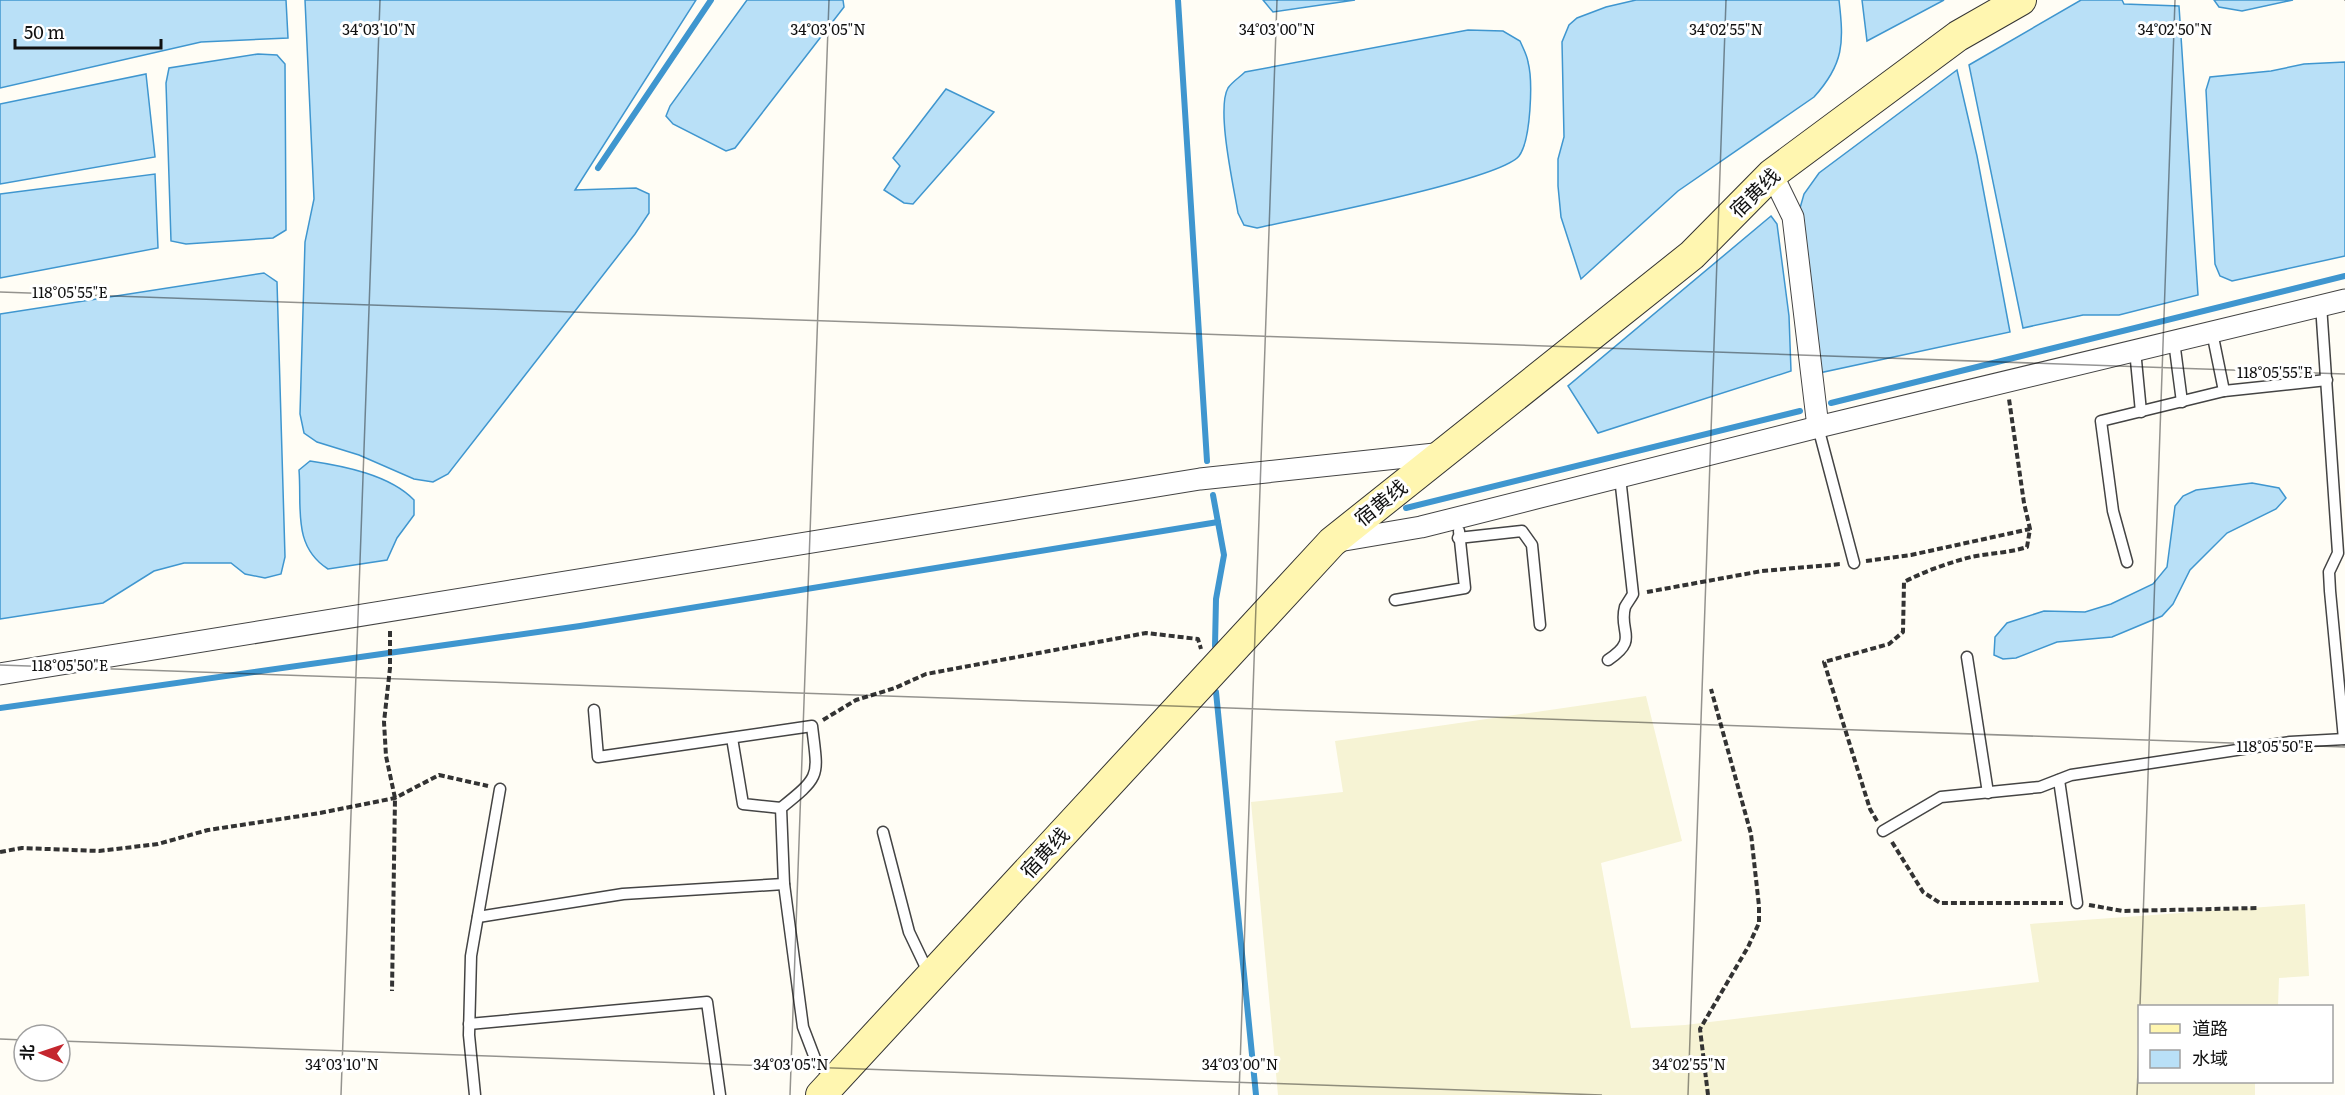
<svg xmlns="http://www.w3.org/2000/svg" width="2345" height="1095" font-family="Literata,'Noto Sans SC',serif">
<rect width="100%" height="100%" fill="#fffdf5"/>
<path fill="#f6f3d4" d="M 1646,696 L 1682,841 L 1601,863 L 1631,1028 L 1685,1025 L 2039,982 L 2030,924 L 2305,904 L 2309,976 L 2279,978 L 2278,1006 L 2140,1006 L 2140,1082 L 2255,1082 L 2255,1095 L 1278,1095 L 1251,802 L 1343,792 L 1335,741 Z"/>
<g fill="#b9e0f7" stroke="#3f96cf" stroke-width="1.5">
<path d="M 0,0 L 286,0 L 288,38 L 201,42 L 0,88 Z"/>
<path d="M 305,0 L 696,0 L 575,190 L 636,188 L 649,194 L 649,213 L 635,234 L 448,474 L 433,482 L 414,479 L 359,455 L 317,442 L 304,433 L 300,414 L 305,242 L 314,199 Z"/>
<path d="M 747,0 L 843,0 L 844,7 L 735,148 L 726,151 L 673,124 L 666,116 L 670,106 Z"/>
<path d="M 1263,0 L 1355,0 L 1273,12 Z"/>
<path d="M 1636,0 L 1839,0 C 1844,43 1844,64 1814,97 L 1678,191 L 1581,279 L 1561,217 L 1558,186 L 1558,159 L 1564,137 L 1562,42 L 1569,25 L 1577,18 L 1606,7 Z"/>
<path d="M 1862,0 L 1944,0 L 1867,41 Z"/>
<path d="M 2081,0 L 2122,0 L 2124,4 L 2179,6 L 2198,295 L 2119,315 L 2083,315 L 2023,328 L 1969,65 Z"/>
<path d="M 2214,0 L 2293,0 L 2242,11 L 2219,7 Z"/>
<path d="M 1468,30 L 1503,31 L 1520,41 C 1523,48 1527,55 1528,62 C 1533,81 1531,140 1519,156 C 1500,180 1297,219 1257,228 L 1244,225 L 1238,213 C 1234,188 1216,109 1228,88 C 1232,82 1240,77 1245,72 Z"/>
<path d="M 258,54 L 277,55 L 285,64 L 286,230 L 273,238 L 186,244 L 171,241 L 166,83 L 169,68 Z"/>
<path d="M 2345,62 L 2345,256 L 2232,281 L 2220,276 L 2215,264 L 2206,90 L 2210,77 L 2271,71 L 2304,64 Z"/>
<path d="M 1957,70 L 1977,156 L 2010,332 L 1819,373 L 1800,208 L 1804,194 L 1819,173 Z"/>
<path d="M 146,74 L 155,157 L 0,184 L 0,104 Z"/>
<path d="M 946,89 L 994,112 L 913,204 L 904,203 L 884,190 L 900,166 L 893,158 Z"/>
<path d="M 155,174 L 158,248 L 0,278 L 0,194 Z"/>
<path d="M 1771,216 L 1777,224 L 1789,316 L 1791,371 L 1598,433 L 1568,386 Z"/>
<path d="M 264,273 L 277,282 L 285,557 L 281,574 L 265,578 L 245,574 L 231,563 L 184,563 L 154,571 L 103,603 L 0,619 L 0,314 Z"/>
<path d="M 310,461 C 344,466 390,475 414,500 L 414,515 L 397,538 L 387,560 L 328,569 C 292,546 302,507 299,470 Z"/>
<path d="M 2252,483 L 2279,488 L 2286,498 L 2276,509 L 2227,533 L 2190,570 L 2173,604 L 2162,616 L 2112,637 L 2057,642 L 2016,658 L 2003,659 L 1994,655 L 1995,637 L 2007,623 L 2044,611 L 2085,612 L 2111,604 L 2153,584 L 2167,567 L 2175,506 L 2183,496 L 2196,490 Z"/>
</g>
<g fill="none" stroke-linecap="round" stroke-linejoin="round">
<g stroke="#3f96cf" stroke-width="6">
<path d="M 1178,0 L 1207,461"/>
<path d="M 598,168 L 711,0"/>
<path d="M 1831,403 L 2345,276"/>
<path d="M 1213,495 L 1224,555 L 1216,599 L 1215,646"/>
<path d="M 1406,508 L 1800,411"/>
<path d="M 1216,692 L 1256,1095"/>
<path d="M 0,708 L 580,626 L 1218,522"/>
</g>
<defs>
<g id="service">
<path d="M 2321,305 L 2338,553 L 2329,572 L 2330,591 L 2344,739"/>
<path d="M 2212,332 L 2224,391"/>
<path d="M 2174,341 L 2182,402"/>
<path d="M 2135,350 L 2141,412"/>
<path d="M 1818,427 L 1854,563"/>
<path d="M 1458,538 L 1522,531 L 1532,545 L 1540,625"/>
<path d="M 2127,562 L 2113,511 L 2101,421 L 2224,391 L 2327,380"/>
<path d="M 1395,600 L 1465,588 L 1459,531"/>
<path d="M 1967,657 L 1988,793"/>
<path d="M 1608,660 C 1640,639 1618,632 1625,607 C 1627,603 1631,598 1633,594 L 1620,477"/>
<path d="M 594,710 L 598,757 L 812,726 C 818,777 822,775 781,808 L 784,884 L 803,1027 L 816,1061 L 832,1078"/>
<path d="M 732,738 L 743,804 L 781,808"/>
<path d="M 2059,780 L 2077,903"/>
<path d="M 1883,831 L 1941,797 L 2040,787 L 2071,775 L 2290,742 L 2345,739"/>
<path d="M 883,832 L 909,932 L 929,974"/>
<path d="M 478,917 L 623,894 L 784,884"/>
<path d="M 469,1024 L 707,1002 L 720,1095"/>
<path d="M 475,1095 L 469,1035 L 471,956 L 500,789"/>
</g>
<g id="minor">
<path d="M 1772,174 L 1793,217 L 1818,427"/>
<path d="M 1333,542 L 1421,527 L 1818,427 L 2345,300"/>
<path d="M 0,674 L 1200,479 L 1444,453"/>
</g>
<path id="secondary" d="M 821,1095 L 1332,542 L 1692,255 L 1772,174 L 1958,36 L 2021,0"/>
</defs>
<use href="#service" stroke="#444" stroke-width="13"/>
<use href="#minor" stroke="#444" stroke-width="23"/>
<use href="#secondary" stroke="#333" stroke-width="32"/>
<g stroke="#333" stroke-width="4" stroke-dasharray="6 3" stroke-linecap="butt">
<path d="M 1866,561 L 1911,555 L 2030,529"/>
<path d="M 1647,592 L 1762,571 L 1841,564"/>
<path d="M 390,631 L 390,668 L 384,722 L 386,756 L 395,798 L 392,991"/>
<path d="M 823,720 L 856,700 L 895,688 L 926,674 L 1146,633 L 1198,639 L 1201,649"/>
<path d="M 1877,821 L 1870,809 L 1824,662 L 1889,644 L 1903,632 L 1904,582 C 1925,571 1948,563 1971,557 C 1990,553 2009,553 2027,547 L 2030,529 L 2024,503 L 2009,399"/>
<path d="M 1892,842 L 1923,892 L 1940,903 L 2063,903"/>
<path d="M 0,852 L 22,848 L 99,851 L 158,844 L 208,830 L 320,813 L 395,798 L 439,775 L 488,786"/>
<path d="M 2089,905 L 2123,911 L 2258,908"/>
<path d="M 1708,1095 L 1700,1029 L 1748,947 L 1759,923 L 1759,906 L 1751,834 L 1711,689"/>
</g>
<use href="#service" stroke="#fff" stroke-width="10"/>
<use href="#minor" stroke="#fff" stroke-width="21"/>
<use href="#secondary" stroke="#fff6b0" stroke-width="30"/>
</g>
<path fill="none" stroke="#111" stroke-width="1.5" stroke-opacity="0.45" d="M 2344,0 L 2345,0M 0,292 L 2345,374M 0,665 L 2345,747M 2140,1006 L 2175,0M 0,1039 L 24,1040M 60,1041 L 1602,1095M 341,1095 L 380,0M 790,1095 L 829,0M 1239,1095 L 1277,0M 1688,1095 L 1726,0M 2137,1095 L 2140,1023"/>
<g text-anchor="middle" stroke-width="6" stroke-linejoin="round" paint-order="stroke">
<g font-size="20" fill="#111" stroke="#fff">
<text transform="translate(1755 193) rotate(-44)" y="7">宿黄线</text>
<text transform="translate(1381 503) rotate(-39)" y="7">宿黄线</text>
<text transform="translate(1045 853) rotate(-47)" y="7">宿黄线</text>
</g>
</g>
<g font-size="15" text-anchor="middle" fill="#111" stroke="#fff" stroke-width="6" stroke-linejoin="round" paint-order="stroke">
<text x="379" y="35">34°03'10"N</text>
<text x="828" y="35">34°03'05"N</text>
<text x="1277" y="35">34°03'00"N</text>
<text x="1726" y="35">34°02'55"N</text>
<text x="2175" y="35">34°02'50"N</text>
<text x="70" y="298">118°05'55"E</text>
<text x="2275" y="378">118°05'55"E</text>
<text x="70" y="671">118°05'50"E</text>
<text x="2275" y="752">118°05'50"E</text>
<text x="342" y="1070">34°03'10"N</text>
<text x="791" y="1070">34°03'05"N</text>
<text x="1240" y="1070">34°03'00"N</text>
<text x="1689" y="1070">34°02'55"N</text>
</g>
<rect x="2138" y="1005" width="195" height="78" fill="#ffffff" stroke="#a0a0a0" stroke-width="1.5"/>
<rect x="2150" y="1024" width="30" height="9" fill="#fff6b0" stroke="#a0a0a0" stroke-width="1.5"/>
<text x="2192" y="1035" font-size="18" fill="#111111">道路</text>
<rect x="2150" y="1050" width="30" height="18" fill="#b9e0f7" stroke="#a0a0a0" stroke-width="1.5"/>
<text x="2192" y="1065" font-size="18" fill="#111111">水域</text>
<g transform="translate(42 1053) rotate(272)"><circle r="28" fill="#ffffff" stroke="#a0a0a0" stroke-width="1.5"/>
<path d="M0-4.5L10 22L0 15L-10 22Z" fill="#c4262e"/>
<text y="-9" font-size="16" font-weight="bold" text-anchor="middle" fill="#111111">北</text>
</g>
<path d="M15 39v9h146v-9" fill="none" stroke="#111111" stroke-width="3"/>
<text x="24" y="39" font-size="18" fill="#111111" stroke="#ffffff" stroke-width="4.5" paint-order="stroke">50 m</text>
</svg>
